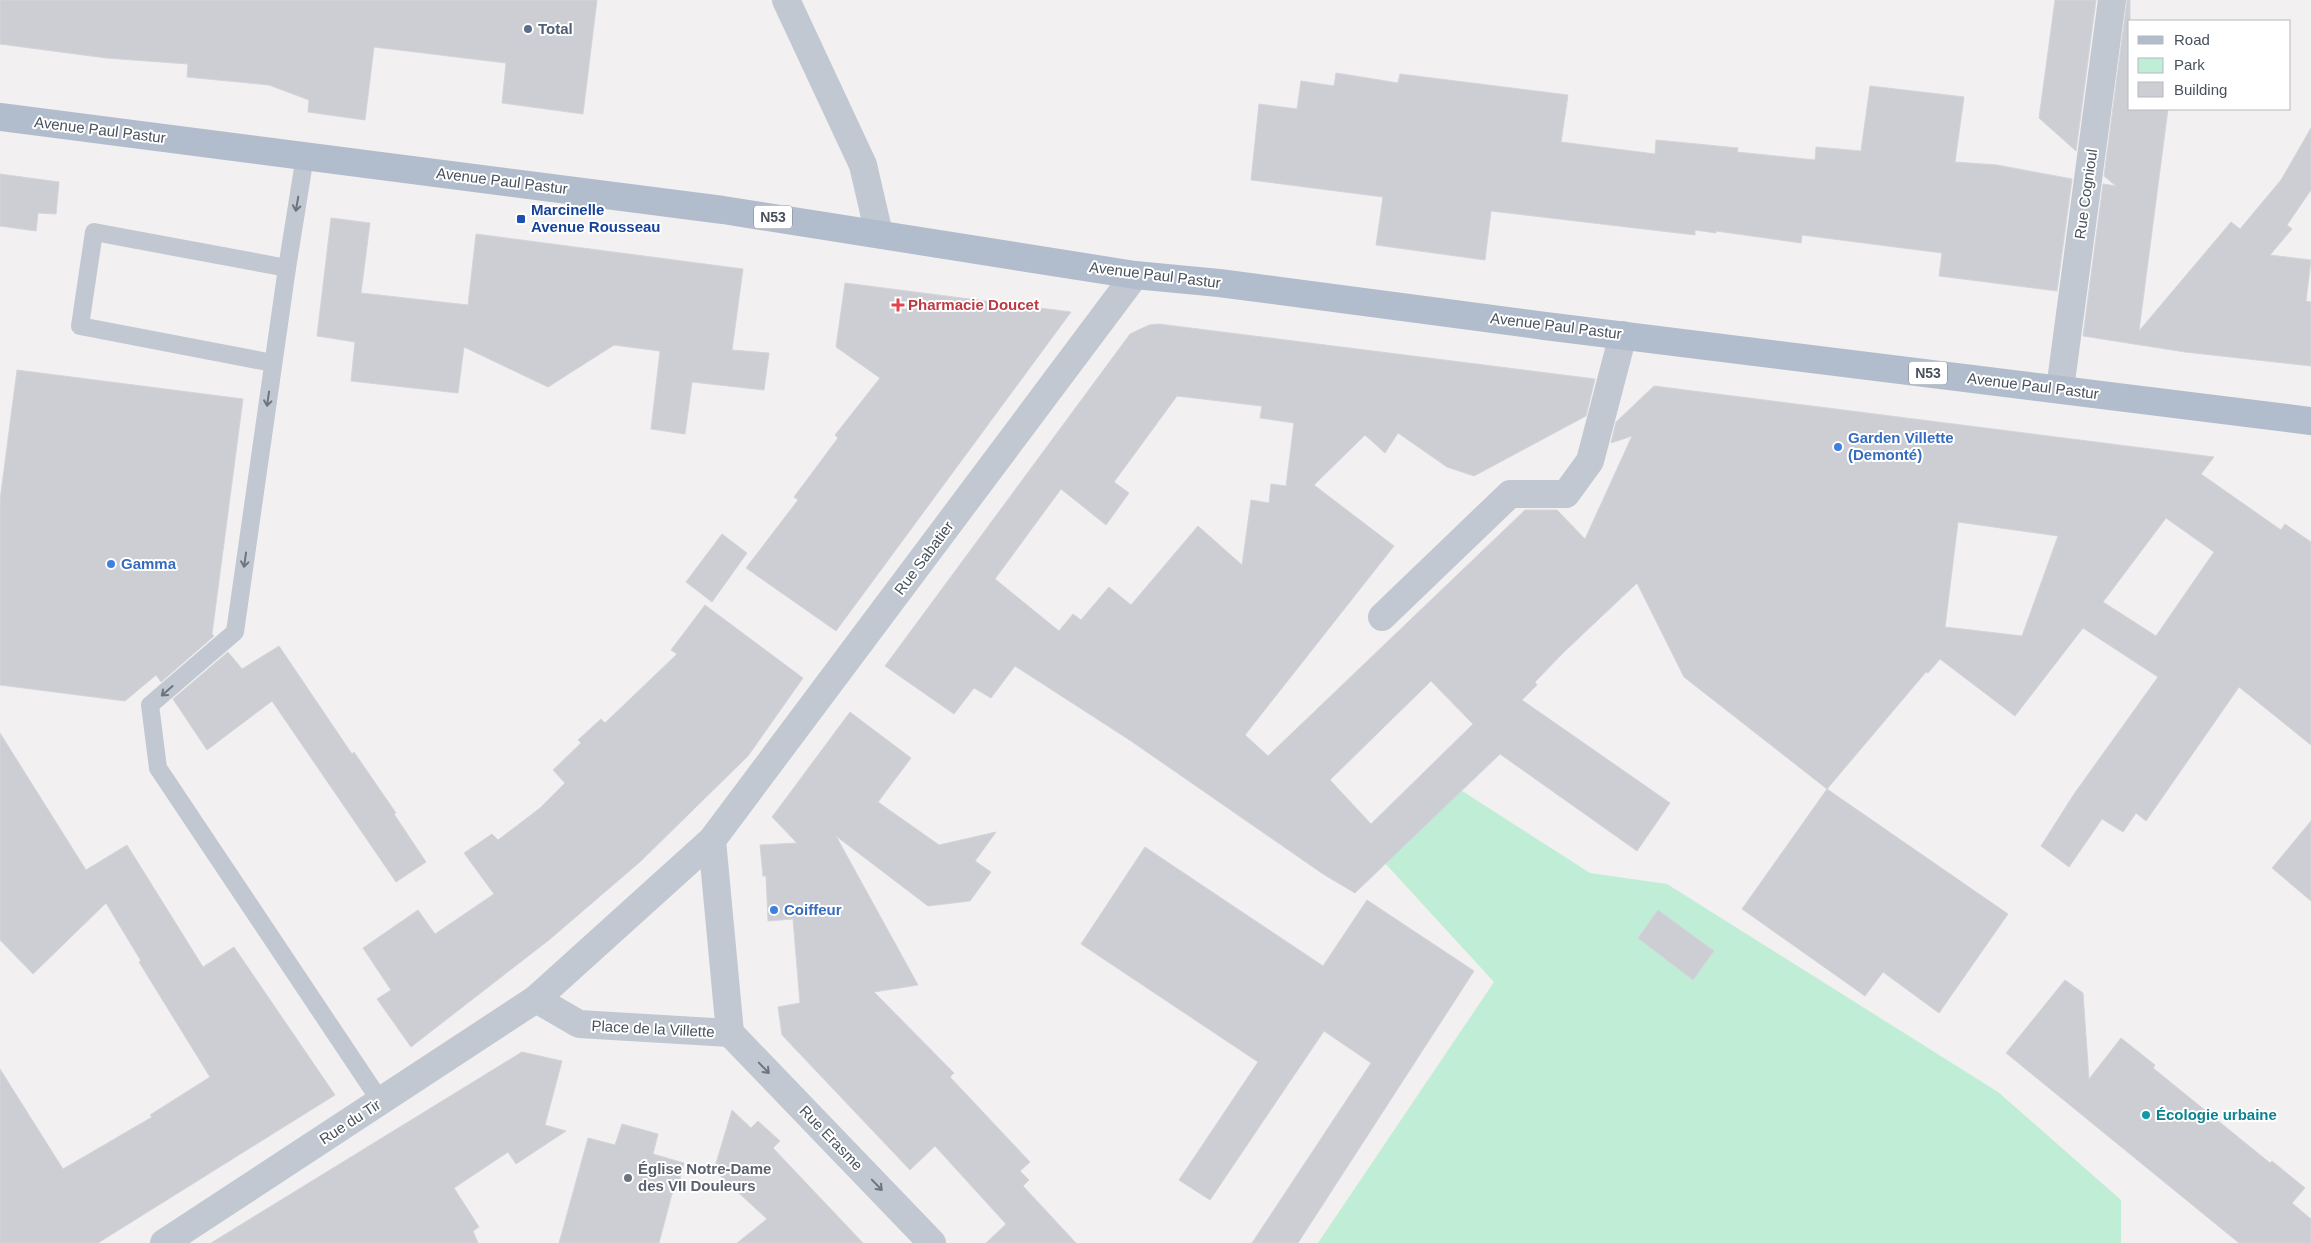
<svg xmlns="http://www.w3.org/2000/svg" width="2311" height="1243" font-family="Helvetica,sans-serif">
<rect width="100%" height="100%" fill="#f2f0f0"/>
<path fill="#c0edd6" d="M 1456,787 L 1590,873 L 1667,884 L 1998,1092 L 2121,1200 L 2121,1243 L 1318,1243 L 1494,982 L 1383,861 Z"/>
<g fill="#cdced4" stroke="#d4d5db" fill-rule="evenodd">
<path d="M 0,0 L 597,0 L 583,114 L 502,103 L 506,63 L 374,47 L 365,120 L 308,112 L 309,100 L 269,85 L 187,77 L 188,64 L 106,58 L 0,44 Z"/>
<path d="M 2055,0 L 2096,0 L 2076,151 L 2039,118 Z"/>
<path d="M 2127,0 L 2130,0 L 2130,109 L 2168,109 L 2139,331 L 2231,222 L 2240,229 L 2281,180 L 2311,128 L 2311,190 L 2287,225 L 2292,229 L 2270,255 L 2311,260 L 2306,301 L 2311,302 L 2311,366 L 2185,352 L 2083,336 L 2103,184 L 2116,186 L 2104,176 Z"/>
<path d="M 1336,73 L 1398,83 L 1400,74 L 1568,95 L 1561,142 L 1655,154 L 1656,140 L 1738,148 L 1737,152 L 1815,160 L 1816,147 L 1861,151 L 1870,86 L 1964,97 L 1955,162 L 1997,165 L 2072,179 L 2057,291 L 1939,276 L 1942,253 L 1802,235 L 1801,243 L 1716,231 L 1716,233 L 1695,230 L 1695,235 L 1491,211 L 1485,260 L 1376,245 L 1383,197 L 1251,180 L 1259,104 L 1297,109 L 1301,81 L 1334,86 Z"/>
<path d="M 0,174 L 59,182 L 56,214 L 38,213 L 36,231 L 0,226 Z"/>
<path d="M 331,218 L 370,223 L 361,293 L 468,305 L 476,234 L 743,269 L 732,350 L 769,353 L 764,390 L 692,382 L 685,434 L 651,429 L 660,351 L 614,345 L 548,387 L 464,347 L 458,393 L 351,381 L 355,342 L 317,336 Z"/>
<path d="M 845,283 L 1071,312 L 836,631 L 746,568 L 798,500 L 794,497 L 838,438 L 835,435 L 880,378 L 836,347 Z"/>
<path d="M 1159,324 L 1595,379 L 1586,416 L 1474,476 L 1447,467 L 1398,433 L 1385,453 L 1365,435 L 1314,485 L 1394,546 L 1245,735 L 1268,756 L 1525,510 L 1557,510 L 1585,539 L 1632,436 L 1611,443 L 1616,422 L 1654,386 L 2214,457 L 2201,474 L 2281,530 L 2285,524 L 2311,542 L 2311,745 L 2239,687 L 2146,821 L 2136,813 L 2123,832 L 2102,819 L 2069,867 L 2041,846 L 2074,794 L 2158,677 L 2083,628 L 2015,716 L 1940,659 L 1928,673 L 1926,672 L 1827,789 L 1684,677 L 1637,583 L 1563,653 L 1535,682 L 1537,685 L 1522,700 L 1670,803 L 1637,851 L 1500,754 L 1355,893 L 1323,874 L 1131,741 L 1015,666 L 991,698 L 974,688 L 954,714 L 885,666 L 1130,334 L 1149,325 ZM 1177,396 L 1262,406 L 1260,418 L 1294,423 L 1286,486 L 1271,484 L 1269,503 L 1251,500 L 1242,565 L 1198,526 L 1131,605 L 1109,587 L 1081,620 L 1073,614 L 1059,631 L 995,579 L 1061,489 L 1106,525 L 1129,493 L 1114,482 ZM 2166,518 L 2214,552 L 2156,636 L 2103,602 ZM 1958,522 L 2058,536 L 2022,636 L 1945,627 ZM 1431,681 L 1473,724 L 1371,824 L 1330,780 Z"/>
<path d="M 17,370 L 243,399 L 212,634 L 214,636 L 161,682 L 156,675 L 125,701 L 0,685 L 0,500 Z"/>
<path d="M 722,534 L 747,553 L 712,602 L 686,582 Z"/>
<path d="M 705,605 L 803,678 L 748,756 L 641,861 L 549,940 L 411,1047 L 377,999 L 391,990 L 363,948 L 418,910 L 435,934 L 494,894 L 464,853 L 492,834 L 498,840 L 540,808 L 565,783 L 553,770 L 581,743 L 578,740 L 601,719 L 605,723 L 677,654 L 671,650 Z"/>
<path d="M 279,646 L 352,754 L 354,752 L 396,813 L 394,814 L 426,862 L 396,882 L 272,701 L 207,750 L 173,699 L 228,652 L 242,669 Z"/>
<path d="M 850,712 L 911,758 L 878,802 L 939,845 L 996,832 L 975,861 L 991,872 L 970,901 L 928,906 L 836,836 L 918,985 L 874,992 L 954,1073 L 950,1077 L 1030,1162 L 1020,1171 L 1029,1180 L 1023,1186 L 1076,1243 L 986,1243 L 1006,1224 L 935,1146 L 910,1170 L 782,1035 L 778,1007 L 800,1003 L 793,919 L 768,921 L 766,876 L 763,876 L 760,845 L 797,843 L 772,817 Z"/>
<path d="M 0,733 L 86,870 L 127,845 L 203,967 L 234,947 L 335,1095 L 98,1243 L 0,1243 L 0,1069 L 63,1169 L 152,1117 L 150,1115 L 210,1077 L 139,962 L 141,961 L 106,903 L 33,974 L 0,940 Z"/>
<path d="M 1827,789 L 2008,914 L 1939,1013 L 1883,972 L 1865,996 L 1742,909 Z"/>
<path d="M 2311,821 L 2311,901 L 2272,868 Z"/>
<path d="M 1145,847 L 1323,966 L 1367,900 L 1474,971 L 1298,1243 L 1252,1243 L 1371,1063 L 1324,1031 L 1210,1200 L 1179,1180 L 1258,1062 L 1081,944 Z"/>
<path d="M 1658,910 L 1714,951 L 1693,980 L 1638,938 Z"/>
<path d="M 2065,980 L 2083,993 L 2089,1079 L 2121,1038 L 2155,1065 L 2153,1068 L 2270,1163 L 2272,1161 L 2305,1188 L 2292,1203 L 2311,1219 L 2311,1243 L 2239,1243 L 2006,1053 Z"/>
<path d="M 522,1052 L 562,1061 L 545,1125 L 566,1131 L 516,1164 L 508,1152 L 454,1188 L 479,1227 L 473,1231 L 478,1243 L 211,1243 Z"/>
<path d="M 732,1110 L 751,1128 L 758,1121 L 780,1141 L 773,1148 L 863,1243 L 737,1243 L 767,1219 L 714,1170 Z"/>
<path d="M 622,1124 L 658,1134 L 653,1154 L 684,1163 L 677,1191 L 673,1190 L 659,1243 L 559,1243 L 588,1138 L 615,1145 Z"/>
</g>
<g fill="none" stroke-linecap="round" stroke-linejoin="round">
<g stroke="#c1c8d1" stroke-width="18">
<path d="M 305,156 L 287,268 L 235,632 L 150,705 L 158,768 L 381,1102"/>
<path d="M 273,363 L 80,326 L 94,232 L 287,268"/>
</g>
<g stroke="#c1c8d1" stroke-width="28">
<path d="M 786,0 L 863,165 L 879,234"/>
<path d="M 2060,389 L 2112,0"/>
<path d="M 1382,617 L 1510,494 L 1566,494 L 1590,461 L 1623,335"/>
<path d="M 712,840 L 730,1033 L 579,1024 L 536,999 L 712,840 L 1135,275"/>
<path d="M 730,1033 L 932,1243"/>
<path d="M 164,1243 L 536,999"/>
</g>
<path stroke="#b1bccd" stroke-width="28" d="M 0,117 L 723,210 L 1135,275 L 1219,283 L 1545,326 L 2311,421"/>
</g>
<defs><path id="oneway-shaft" d="M-6 0H5M1.5-3L5.5 0L1.5 3" fill="none" stroke-width="1.6" stroke-linecap="round" stroke-linejoin="round" transform="scale(1.25)"/></defs>
<g stroke="#6c757f">
<use href="#oneway-shaft" transform="translate(297 204) rotate(100)"/>
<use href="#oneway-shaft" transform="translate(268 399) rotate(98)"/>
<use href="#oneway-shaft" transform="translate(245 560) rotate(98)"/>
<use href="#oneway-shaft" transform="translate(167 691) rotate(139)"/>
<use href="#oneway-shaft" transform="translate(764 1068) rotate(46)"/>
<use href="#oneway-shaft" transform="translate(877 1185) rotate(46)"/>
</g>
<circle fill="#5c6f8a" stroke="#fff" stroke-width="2" cx="528" cy="29" r="5"/>
<rect fill="#1a4fb4" stroke="#fff" stroke-width="2" x="516" y="214" width="10" height="10" rx="2.5"/>
<path fill="#e0444e" stroke="#fff" stroke-width="2" d="M895.5 297.5h5v5h5v5h-5v5h-5v-5h-5v-5h5z"/>
<g fill="#3f7fe0" stroke="#fff" stroke-width="2">
<circle cx="1838" cy="447" r="5"/>
<circle cx="111" cy="564" r="5"/>
<circle cx="774" cy="910" r="5"/>
</g>
<circle fill="#0f9aa8" stroke="#fff" stroke-width="2" cx="2146" cy="1115" r="5"/>
<circle fill="#6b7280" stroke="#fff" stroke-width="2" cx="628" cy="1178" r="5"/>
<g text-anchor="middle" stroke-width="4" stroke-linejoin="round" paint-order="stroke">
<g fill="#fff" stroke="#7f858d" stroke-width="1">
<rect x="754" y="205.5" width="38" height="23" rx="4"/>
<rect x="1909" y="361.5" width="38" height="23" rx="4"/>
</g>
<g font-size="14" font-weight="bold" fill="#48515c">
<text x="773" y="222">N53</text>
<text x="1928" y="378">N53</text>
</g>
<g font-size="15" font-weight="bold" fill="#4e5e75" stroke="#fff" text-anchor="start">
<text x="538" y="34">Total</text>
</g>
<g font-size="15" fill="#48515c" stroke="#fff">
<text transform="translate(100 130) rotate(7)" y="5">Avenue Paul Pastur</text>
<text transform="translate(502 181) rotate(7)" y="5">Avenue Paul Pastur</text>
<text transform="translate(2086 194) rotate(-82)" y="5">Rue Cognioul</text>
<text transform="translate(1155 275) rotate(7)" y="5">Avenue Paul Pastur</text>
<text transform="translate(1556 326) rotate(7)" y="5">Avenue Paul Pastur</text>
<text transform="translate(2033 386) rotate(7)" y="5">Avenue Paul Pastur</text>
<text transform="translate(924 558) rotate(-53)" y="5">Rue Sabatier</text>
<text transform="translate(653 1029) rotate(3)" y="5">Place de la Villette</text>
<text transform="translate(350 1122) rotate(-33)" y="5">Rue du Tir</text>
<text transform="translate(831 1138) rotate(46)" y="5">Rue Erasme</text>
</g>
<g font-size="15" font-weight="bold" fill="#164399" stroke="#fff" text-anchor="start">
<text x="531" y="215">Marcinelle<tspan x="531" dy="17">Avenue Rousseau</tspan></text>
</g>
<g font-size="15" font-weight="bold" fill="#be3a42" stroke="#fff" text-anchor="start">
<text x="908" y="310">Pharmacie Doucet</text>
</g>
<g font-size="15" font-weight="bold" fill="#366cbe" stroke="#fff" text-anchor="start">
<text x="1848" y="443">Garden Villette<tspan x="1848" dy="17">(Demonté)</tspan></text>
<text x="121" y="569">Gamma</text>
<text x="784" y="915">Coiffeur</text>
</g>
<g font-size="15" font-weight="bold" fill="#0d838f" stroke="#fff" text-anchor="start">
<text x="2156" y="1120">Écologie urbaine</text>
</g>
<g font-size="15" font-weight="bold" fill="#5b616d" stroke="#fff" text-anchor="start">
<text x="638" y="1174">Église Notre-Dame<tspan x="638" dy="17">des VII Douleurs</tspan></text>
</g>
</g>
<rect x="2128" y="20" width="162" height="90" fill="#ffffff" stroke="#b6b9be"/>
<rect x="2138" y="36" width="25" height="8" fill="#b1bccd" stroke="#b6b9be"/>
<text x="2174" y="45" font-size="15" fill="#48515c">Road</text>
<rect x="2138" y="58" width="25" height="15" fill="#c0edd6" stroke="#b6b9be"/>
<text x="2174" y="70" font-size="15" fill="#48515c">Park</text>
<rect x="2138" y="82" width="25" height="15" fill="#cdced4" stroke="#b6b9be"/>
<text x="2174" y="95" font-size="15" fill="#48515c">Building</text>
</svg>
